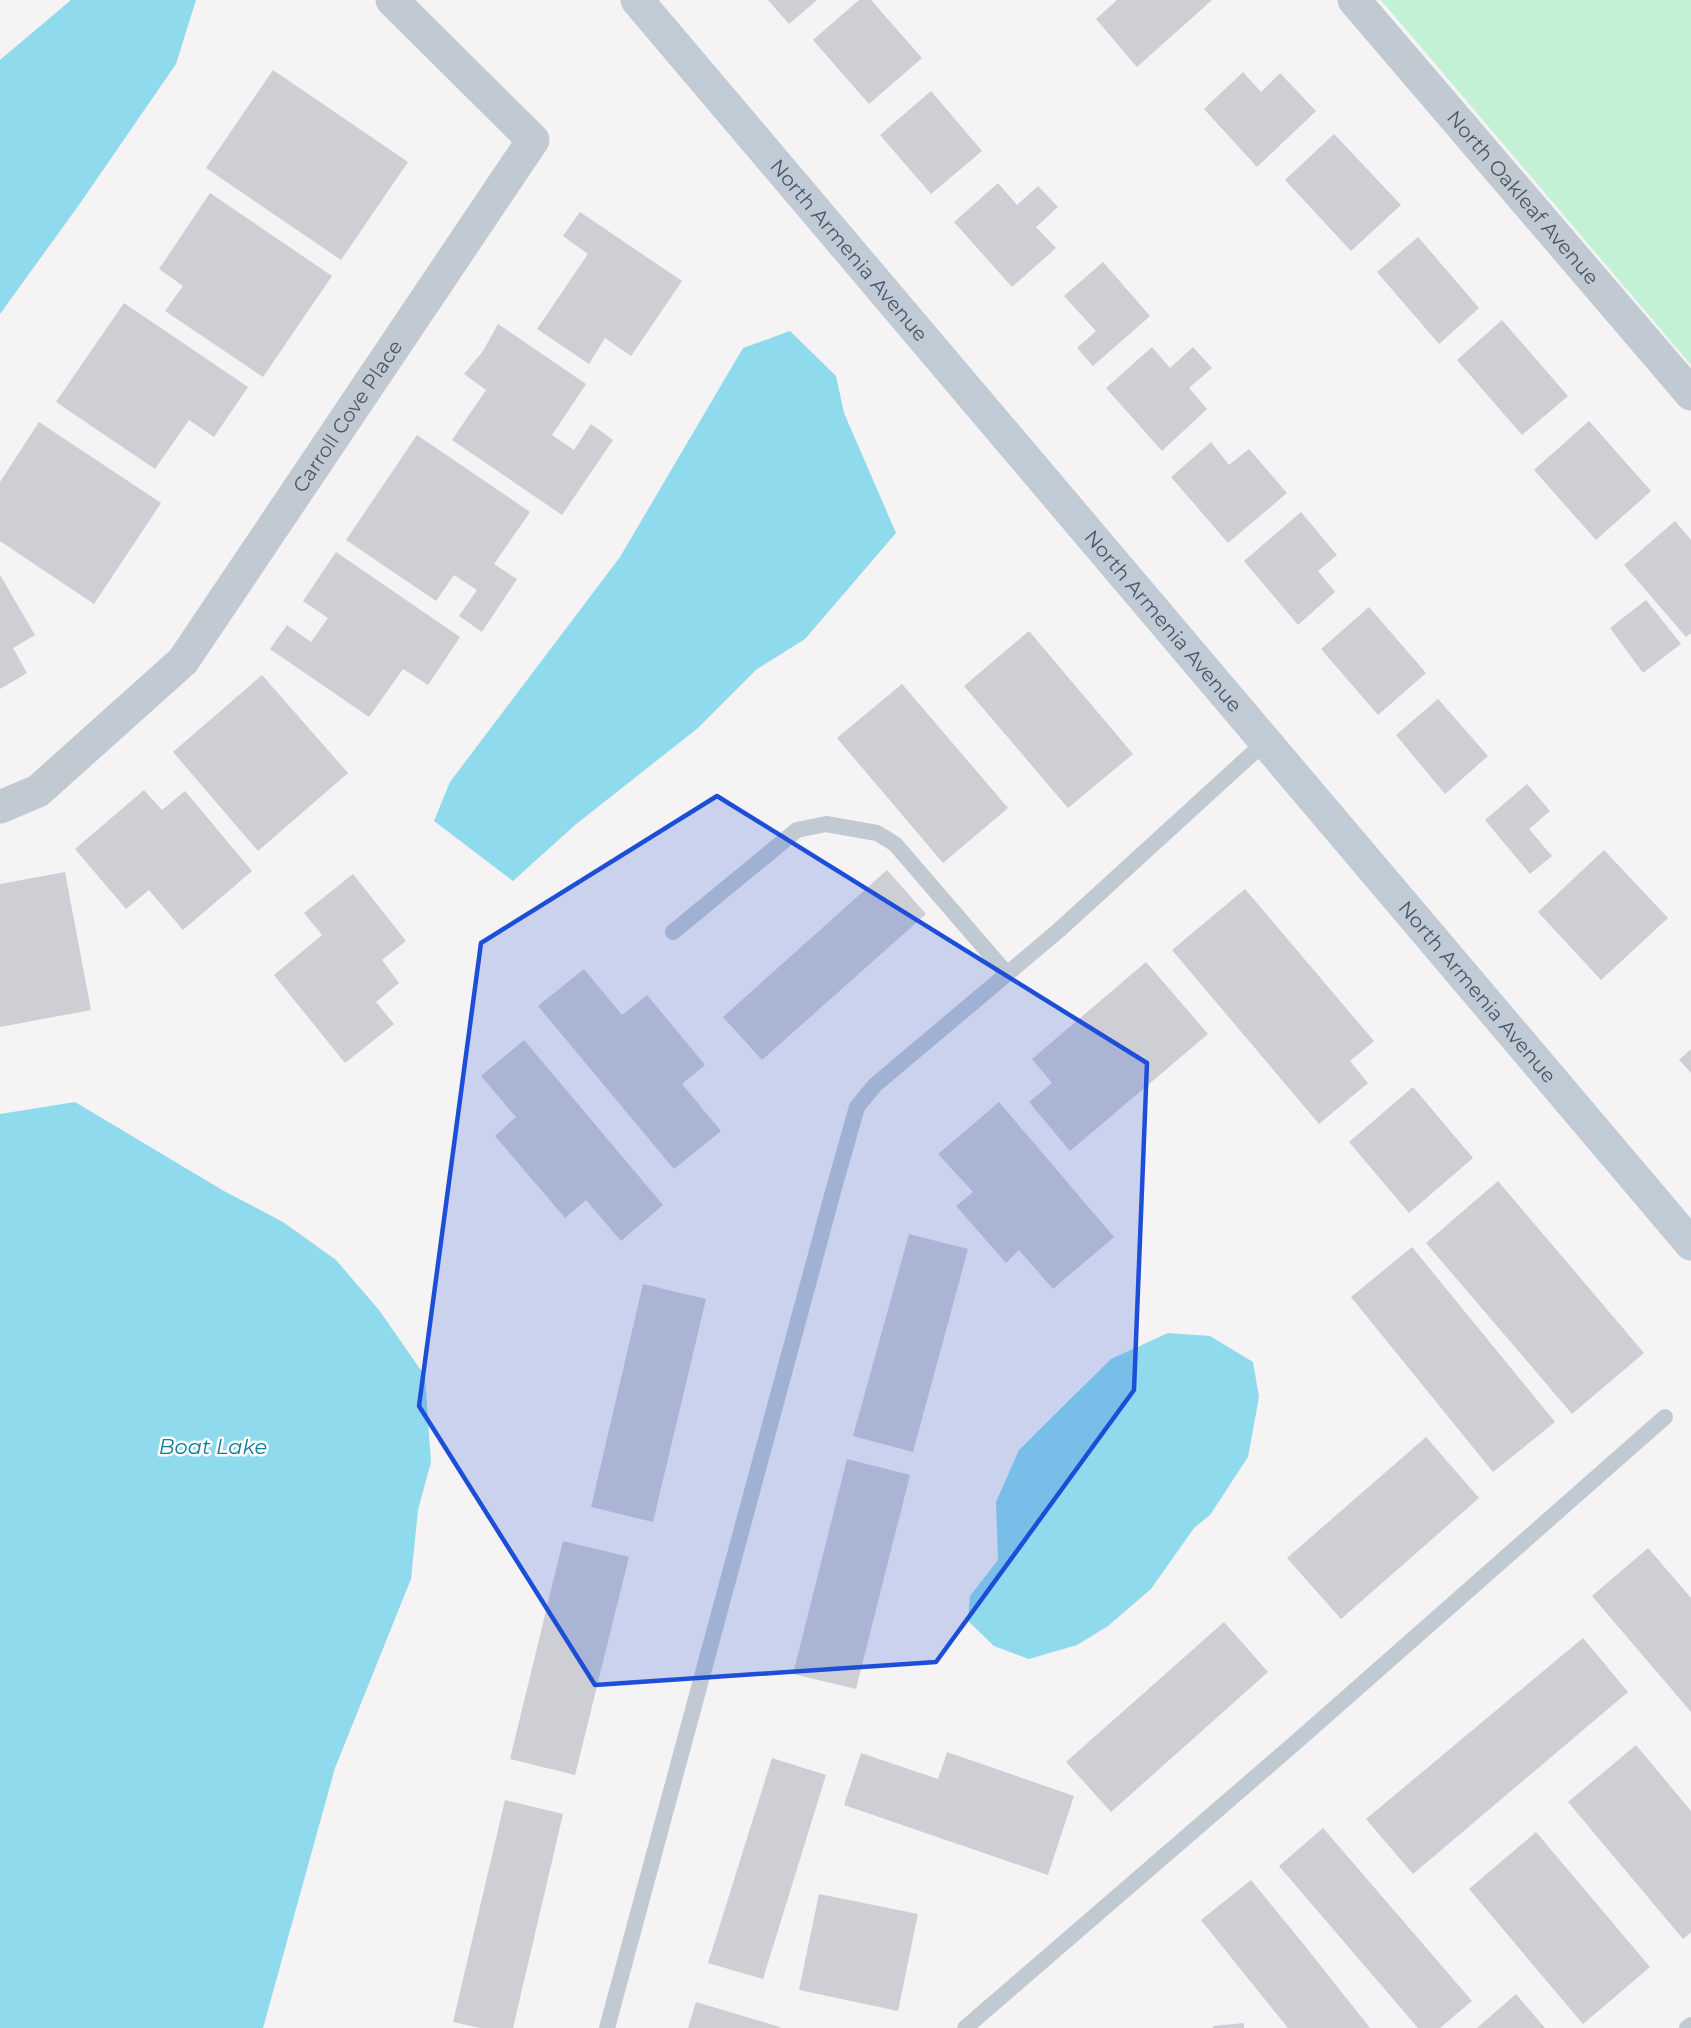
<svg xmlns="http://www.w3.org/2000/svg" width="1691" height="2028" font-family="Montserrat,sans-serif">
<rect width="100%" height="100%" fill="#f5f3f3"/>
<path fill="#c3f1d5" d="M 1381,0 L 1691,0 L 1691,365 Z"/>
<g fill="#90daee">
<path d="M 71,0 L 196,0 L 176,64 L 81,202 L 0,314 L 0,60 Z"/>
<path d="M 790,331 L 836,376 L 844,413 L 896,533 L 805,639 L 757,669 L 698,728 L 575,825 L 513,881 L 434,821 L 450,782 L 620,557 L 743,348 Z"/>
<path d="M 75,1102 L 224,1191 L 283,1222 L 336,1260 L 379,1310 L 425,1376 L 431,1462 L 418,1510 L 411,1579 L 335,1768 L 263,2028 L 0,2028 L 0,1114 Z"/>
<path d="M 1168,1333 L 1210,1336 L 1253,1362 L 1259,1397 L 1248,1457 L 1210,1515 L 1194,1528 L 1151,1589 L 1108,1626 L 1077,1645 L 1029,1659 L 994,1646 L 968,1621 L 970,1596 L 998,1560 L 996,1502 L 1019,1450 L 1111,1359 Z"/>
</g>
<g fill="#cdcfd5">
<path d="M 768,0 L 817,0 L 789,24 Z"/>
<path d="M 859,0 L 871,0 L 922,58 L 869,104 L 813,40 Z"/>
<path d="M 1117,0 L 1212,0 L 1137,67 L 1096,19 Z"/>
<path d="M 273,70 L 408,162 L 341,260 L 206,168 Z"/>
<path d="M 1243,72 L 1261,92 L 1280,73 L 1316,111 L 1257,167 L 1204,109 Z"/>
<path d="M 931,91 L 982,151 L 931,194 L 880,135 Z"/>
<path d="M 1334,134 L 1401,205 L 1351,251 L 1285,180 Z"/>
<path d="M 998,183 L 1017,205 L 1038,186 L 1058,207 L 1036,227 L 1056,248 L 1012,287 L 954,222 Z"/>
<path d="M 210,193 L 332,276 L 263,377 L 165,311 L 183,286 L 159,269 Z"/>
<path d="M 580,212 L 682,281 L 631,356 L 605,338 L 589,364 L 537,329 L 588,254 L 563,236 Z"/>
<path d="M 1418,237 L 1479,308 L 1439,344 L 1377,272 Z"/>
<path d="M 1103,262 L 1150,316 L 1093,366 L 1077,348 L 1096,331 L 1064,296 Z"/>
<path d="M 124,303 L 248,387 L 214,437 L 189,420 L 155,469 L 56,402 Z"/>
<path d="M 1502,320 L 1568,396 L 1522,435 L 1457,360 Z"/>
<path d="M 498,324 L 586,384 L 552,435 L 574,450 L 591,424 L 613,440 L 562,515 L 452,440 L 486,390 L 464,374 L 483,351 Z"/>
<path d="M 1152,347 L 1170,368 L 1193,347 L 1212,368 L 1189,388 L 1207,409 L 1162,451 L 1106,388 Z"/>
<path d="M 1589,421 L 1651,491 L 1596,540 L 1534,470 Z"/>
<path d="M 39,422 L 161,503 L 94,604 L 0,541 L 0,482 Z"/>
<path d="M 417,435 L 530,512 L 494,564 L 517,579 L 482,632 L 459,616 L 477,590 L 454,575 L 436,601 L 346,540 Z"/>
<path d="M 1211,442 L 1229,465 L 1249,449 L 1287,493 L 1228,543 L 1171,477 Z"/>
<path d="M 1301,512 L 1337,555 L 1318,571 L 1335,592 L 1298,625 L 1244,561 Z"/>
<path d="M 1675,521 L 1691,540 L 1691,633 L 1686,637 L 1624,565 Z"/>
<path d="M 336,552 L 460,637 L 428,685 L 403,669 L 369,717 L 270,649 L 287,625 L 311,642 L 328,618 L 303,601 Z"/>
<path d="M 0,575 L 35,635 L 13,648 L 27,673 L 0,689 Z"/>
<path d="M 1646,600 L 1681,644 L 1643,673 L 1610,628 Z"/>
<path d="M 1369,607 L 1426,673 L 1378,715 L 1321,649 Z"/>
<path d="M 1029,631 L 1133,754 L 1068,808 L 964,686 Z"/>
<path d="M 262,675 L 348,773 L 258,851 L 173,752 Z"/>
<path d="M 902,684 L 1008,808 L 943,863 L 837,738 Z"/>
<path d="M 1438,699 L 1488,756 L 1445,794 L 1396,735 Z"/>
<path d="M 1527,784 L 1550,811 L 1529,829 L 1552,856 L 1530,874 L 1485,820 Z"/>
<path d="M 144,790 L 162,810 L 185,791 L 252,871 L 183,930 L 149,890 L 126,909 L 75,849 Z"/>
<path d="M 1604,850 L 1668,918 L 1601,980 L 1538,912 Z"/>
<path d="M 887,870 L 926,914 L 762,1060 L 723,1017 Z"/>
<path d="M 65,872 L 91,1010 L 0,1027 L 0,884 Z"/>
<path d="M 353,874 L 406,941 L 382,960 L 399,983 L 376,1002 L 394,1024 L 345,1063 L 274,975 L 322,935 L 304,913 Z"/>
<path d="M 1245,889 L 1374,1041 L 1350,1061 L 1368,1083 L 1319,1124 L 1172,950 Z"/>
<path d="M 1146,962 L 1208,1034 L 1070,1151 L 1029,1102 L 1052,1083 L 1032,1059 Z"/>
<path d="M 584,969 L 622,1015 L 647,995 L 705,1065 L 682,1084 L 721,1131 L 674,1169 L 538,1006 Z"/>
<path d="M 524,1040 L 663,1205 L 621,1241 L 586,1200 L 565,1218 L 495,1136 L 516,1117 L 481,1076 Z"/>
<path d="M 1691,1049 L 1691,1073 L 1679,1060 Z"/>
<path d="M 1413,1087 L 1473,1158 L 1409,1213 L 1349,1142 Z"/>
<path d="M 999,1102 L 1114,1237 L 1053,1289 L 1019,1250 L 1006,1263 L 956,1206 L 973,1192 L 938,1154 Z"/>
<path d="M 1498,1181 L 1644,1353 L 1572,1414 L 1426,1243 Z"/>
<path d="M 909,1234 L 968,1249 L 913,1452 L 853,1436 Z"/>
<path d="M 1412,1247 L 1555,1422 L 1493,1472 L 1351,1297 Z"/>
<path d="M 643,1284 L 706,1299 L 653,1522 L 591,1507 Z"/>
<path d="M 1426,1437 L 1479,1498 L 1341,1619 L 1287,1558 Z"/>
<path d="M 847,1459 L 910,1475 L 856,1689 L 793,1674 Z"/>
<path d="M 563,1541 L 629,1557 L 575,1775 L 510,1759 Z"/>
<path d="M 1648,1548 L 1691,1598 L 1691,1712 L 1592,1596 Z"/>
<path d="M 1224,1622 L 1268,1672 L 1111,1812 L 1066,1762 Z"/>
<path d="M 1583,1638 L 1628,1692 L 1413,1874 L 1366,1819 Z"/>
<path d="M 1636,1745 L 1691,1811 L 1691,1932 L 1683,1939 L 1568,1802 Z"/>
<path d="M 947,1752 L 1074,1796 L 1048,1875 L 844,1805 L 861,1753 L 938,1779 Z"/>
<path d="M 772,1758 L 826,1775 L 763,1979 L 708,1963 Z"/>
<path d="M 505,1800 L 563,1814 L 513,2028 L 480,2028 L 453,2022 Z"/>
<path d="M 1323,1828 L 1472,2001 L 1440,2028 L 1418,2028 L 1279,1866 Z"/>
<path d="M 1536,1832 L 1650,1967 L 1583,2024 L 1469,1889 Z"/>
<path d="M 1251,1880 L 1305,1946 L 1370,2028 L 1288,2028 L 1201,1920 Z"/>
<path d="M 819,1894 L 918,1914 L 898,2011 L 799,1990 Z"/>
<path d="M 1516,1994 L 1545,2028 L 1477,2028 Z"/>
<path d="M 696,2002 L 780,2027 L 780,2028 L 688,2028 Z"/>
<path d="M 1244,2023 L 1244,2028 L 1213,2028 L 1213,2026 Z"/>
</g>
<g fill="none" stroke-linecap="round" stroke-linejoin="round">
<g stroke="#c1cad2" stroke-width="16">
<path d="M 673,932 L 797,830 L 826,824 L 877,833 L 895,844 L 1007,974"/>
<path d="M 607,2028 L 834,1188 L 857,1107 L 875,1085 L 1058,931 L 1265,742"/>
<path d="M 965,2028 L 1295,1743 L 1665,1417"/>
<path d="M 1687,2028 L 1691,2025"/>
</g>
<g stroke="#c1cad2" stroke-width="33">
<path id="s1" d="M 1354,0 L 1691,394"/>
<path id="s2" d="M 0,807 L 38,791 L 183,661 L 533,140 L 392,0"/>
</g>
<path stroke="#c1cbd6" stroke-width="33" id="s3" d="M 637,0 L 1691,1244"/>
</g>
<path fill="#1d4ed8" fill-opacity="0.2" stroke="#1d4ed8" stroke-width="4.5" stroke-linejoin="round" d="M 717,796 L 1147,1063 L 1134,1390 L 936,1662 L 595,1685 L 419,1406 L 481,943 Z"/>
<g text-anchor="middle" stroke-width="5" stroke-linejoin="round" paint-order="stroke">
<g font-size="20" fill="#4a5661" stroke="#fff">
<text dy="7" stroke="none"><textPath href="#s1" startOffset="260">North Oakleaf Avenue</textPath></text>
<text dy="7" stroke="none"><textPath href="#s3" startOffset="328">North Armenia Avenue</textPath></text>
<text dy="7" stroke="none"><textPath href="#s2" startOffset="531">Carroll Cove Place</textPath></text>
<text dy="7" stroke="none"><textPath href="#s3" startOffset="814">North Armenia Avenue</textPath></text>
<text dy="7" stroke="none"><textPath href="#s3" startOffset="1300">North Armenia Avenue</textPath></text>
</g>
<g font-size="21" font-style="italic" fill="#0c7c9b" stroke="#fff">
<text x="213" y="1454">Boat Lake</text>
</g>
</g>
</svg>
